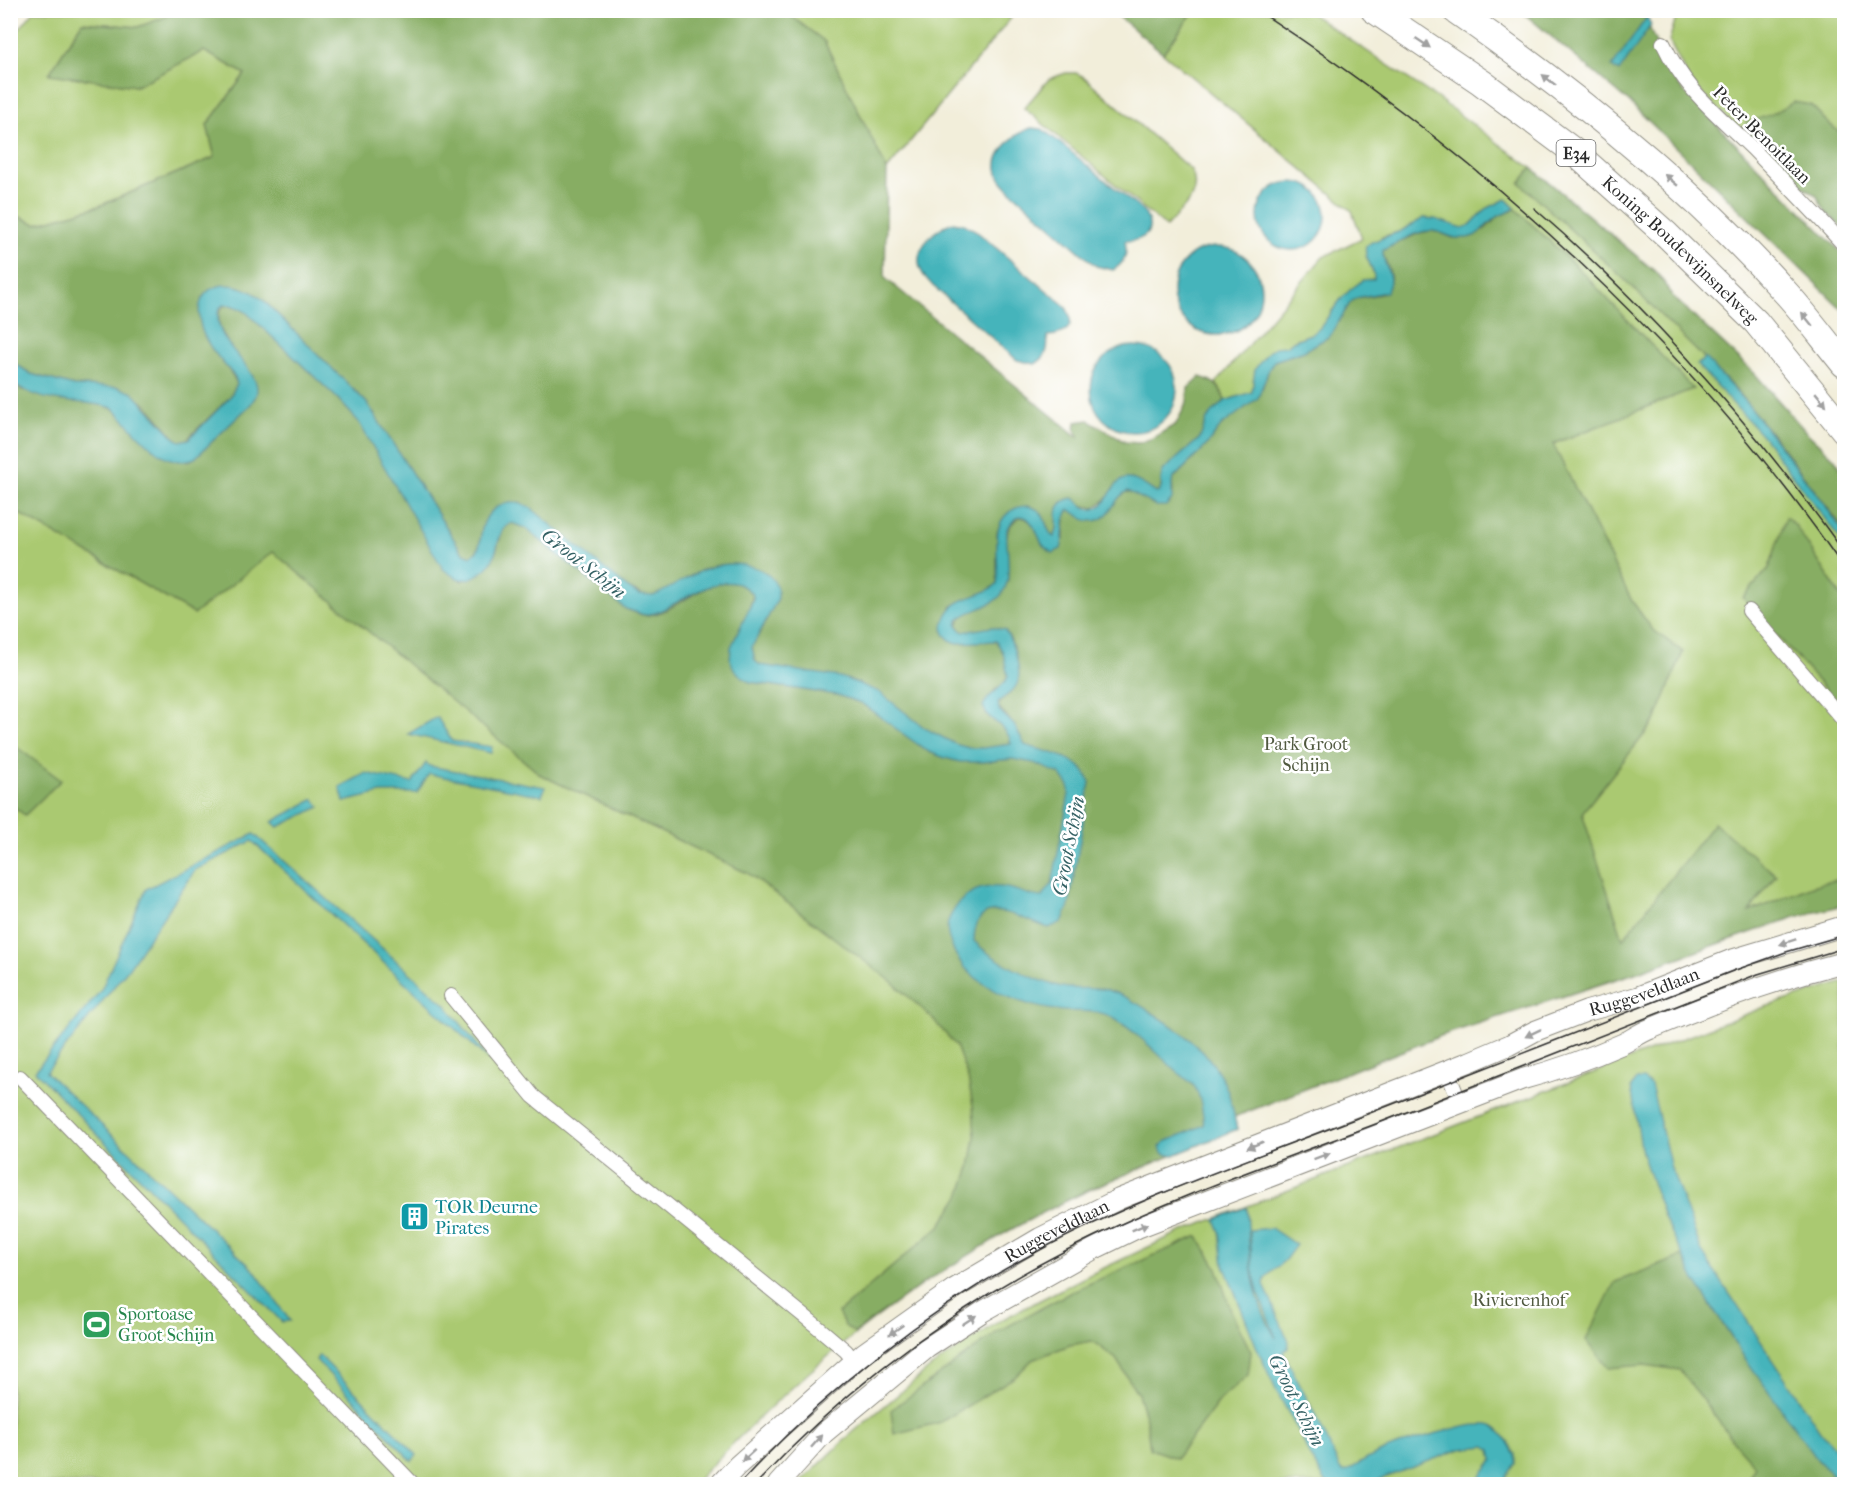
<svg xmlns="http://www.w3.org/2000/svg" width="1855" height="1495" font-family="'IM FELL French Canon',serif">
<rect width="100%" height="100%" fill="#fff"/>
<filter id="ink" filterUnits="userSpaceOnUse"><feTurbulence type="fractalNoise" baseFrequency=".0167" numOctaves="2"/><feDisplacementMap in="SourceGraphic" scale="12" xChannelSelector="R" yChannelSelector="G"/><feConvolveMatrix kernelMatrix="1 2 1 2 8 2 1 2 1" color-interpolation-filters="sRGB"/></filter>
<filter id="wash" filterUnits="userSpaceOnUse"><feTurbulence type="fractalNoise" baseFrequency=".008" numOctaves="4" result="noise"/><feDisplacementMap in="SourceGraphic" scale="24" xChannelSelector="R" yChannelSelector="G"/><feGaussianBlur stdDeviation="1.35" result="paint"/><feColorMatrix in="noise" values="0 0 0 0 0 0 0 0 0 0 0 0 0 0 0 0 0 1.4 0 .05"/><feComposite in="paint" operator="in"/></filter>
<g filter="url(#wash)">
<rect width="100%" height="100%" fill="#f2eeda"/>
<g fill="#aac971" stroke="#6a7a4e" stroke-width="1.5">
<path d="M 1003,10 L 1011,18 L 887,170 L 824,41 L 783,11 Z"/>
<path d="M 34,11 L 184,11 L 138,27 L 82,22 L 50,73 L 136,86 L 204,51 L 245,74 L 207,125 L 215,157 L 99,206 L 36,224 L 11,213 L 11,39 Z"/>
<path d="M 1194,11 L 1307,11 L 1437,98 L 1532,168 L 1659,275 L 1672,296 L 1755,374 L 1806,432 L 1834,458 L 1844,473 L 1844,905 L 1795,917 L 1632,974 L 1443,1035 L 1234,1117 L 1237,1129 C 1187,1151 1134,1169 1085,1192 C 933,1262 808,1362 694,1484 L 11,1484 L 11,382 L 22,390 L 338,399 L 874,712 L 1086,520 L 1453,238 L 1492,221 L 1515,208 L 1506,199 L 1486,209 L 1469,226 L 1462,228 L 1424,218 L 1401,231 L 1382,237 L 1366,256 L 1375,276 L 1374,279 C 1354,283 1341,298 1329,315 C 1326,320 1323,326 1318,330 C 1311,336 1301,336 1293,341 C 1278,351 1266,368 1253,380 L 1254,389 L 1252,392 L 1225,401 L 1222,392 L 1216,383 L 1323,257 L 1362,238 L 1352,211 L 1163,53 Z"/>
<path d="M 1678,11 L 1844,11 L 1844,136 L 1826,121 L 1811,105 L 1750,141 L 1690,81 L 1669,41 Z"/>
<path d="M 1066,73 L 1076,73 L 1084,77 L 1191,170 C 1203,195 1182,209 1166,227 L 1024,108 L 1049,79 Z"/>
<path d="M 1844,982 L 1844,1484 L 799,1484 L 851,1434 L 931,1367 L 1001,1320 L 1089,1275 L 1178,1233 L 1374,1157 L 1762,1008 Z"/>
</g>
<g fill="#87ad63" stroke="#596c47" stroke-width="1.5">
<path d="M 184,10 L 783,10 L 824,41 L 887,170 L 885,278 L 1079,438 L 1075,430 L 1076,422 L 1089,420 L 1125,442 L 1139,443 L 1153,438 L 1176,424 L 1187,402 L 1188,388 L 1200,377 C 1215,381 1220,387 1225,401 L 1217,408 L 1200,438 L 1163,471 C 1159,478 1164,487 1159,492 L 1156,493 L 1132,479 L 1116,485 L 1110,496 L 1094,508 L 1062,502 C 1054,513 1061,527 1054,537 L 1050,534 C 1046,522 1043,510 1029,506 L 997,532 L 997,584 C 985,596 965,596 951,607 L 950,640 L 962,643 L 992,640 C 1003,643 1009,667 1007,677 C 1006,685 998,686 994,691 C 990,697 988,707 986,714 C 996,724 1010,728 1011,744 C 998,746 983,750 970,748 C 925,743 896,697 855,682 C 825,671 790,676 760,665 L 755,661 L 752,647 L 778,598 L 742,565 C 731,565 720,564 710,567 C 688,574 669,595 646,597 L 628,588 L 522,503 L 499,506 C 493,511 486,517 483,525 C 479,536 483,549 471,556 L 462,552 L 367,403 L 263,300 L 202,298 C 196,321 207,342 221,360 C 227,368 234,375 237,384 L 230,397 L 186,440 L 180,441 L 175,438 L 146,404 L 118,387 L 74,386 L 31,374 L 11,361 L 11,213 L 36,224 L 99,206 L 215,157 L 207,125 L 245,74 L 204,51 L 136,86 L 49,74 L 82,22 L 138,27 Z"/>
<path d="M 1112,11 L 1194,11 L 1163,53 Z"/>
<path d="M 1521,11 L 1644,11 L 1653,37 L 1678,85 L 1844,255 L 1844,311 L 1629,102 Z"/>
<path d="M 1793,102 L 1811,105 L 1826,121 L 1844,136 L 1844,229 L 1826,212 L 1816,195 L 1802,186 L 1772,156 L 1744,132 L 1747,121 C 1763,119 1780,111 1793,102 Z"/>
<path d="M 1532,168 L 1659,275 L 1672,296 L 1755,374 L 1806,432 L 1834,458 L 1844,473 L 1844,529 L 1775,438 L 1736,390 L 1624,279 L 1520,183 Z"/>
<path d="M 1515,208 L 1584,274 L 1693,389 L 1553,444 L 1632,601 L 1652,629 L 1683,652 L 1655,721 L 1582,813 L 1623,939 L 1714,823 L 1776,875 L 1749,912 L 1812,886 L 1844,878 L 1844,905 L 1795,917 L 1632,974 L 1443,1035 L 1234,1117 L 1237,1129 L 1085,1191 L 1008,1231 L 925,1282 L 854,1333 L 845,1326 L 838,1313 L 940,1226 L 960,1196 L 970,1167 L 975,1137 L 973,1106 L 968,1078 L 956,1046 L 932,1018 L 891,981 L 749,874 L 541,775 L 273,552 L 194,614 L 11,509 L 10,382 L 22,390 L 103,405 L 113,409 L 126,420 L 187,462 L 195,458 L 250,405 L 256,396 L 220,328 C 215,302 227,301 246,312 L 338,399 L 358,421 L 461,581 C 509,568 490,532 512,523 L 525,528 L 626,609 C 632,611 638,614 644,615 C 678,618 722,555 753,595 L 734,669 L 750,682 L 837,695 L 861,703 L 929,752 L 982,762 L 1012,759 L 1010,720 L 998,707 C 999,699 1004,698 1010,693 C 1025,680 1016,653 1010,638 L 963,632 L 957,625 L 962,616 L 1008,581 C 1007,561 998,524 1022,517 C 1034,521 1038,531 1042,543 L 1064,540 L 1065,515 L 1069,510 L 1073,510 L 1081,517 L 1118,499 L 1125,492 L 1173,493 L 1172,482 L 1174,478 L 1205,447 L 1221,426 L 1262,389 L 1269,369 L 1274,361 L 1304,351 L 1330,336 L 1350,303 L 1356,298 L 1381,294 C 1383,290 1389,285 1390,281 C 1393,270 1382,260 1383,250 L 1419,233 L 1430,231 L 1439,232 L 1453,238 L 1484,230 L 1500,215 L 1512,211 Z"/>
<path d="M 1786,517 L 1795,525 L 1844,601 L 1844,710 L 1743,598 L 1769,568 Z"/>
<path d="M 11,743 L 61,780 L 25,815 L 11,805 Z"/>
<path d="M 1198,1236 L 1217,1268 L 1231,1311 L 1251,1352 L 1248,1375 L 1220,1400 L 1176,1458 L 1150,1449 L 1146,1419 L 1138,1394 L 1116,1359 L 1092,1341 L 1070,1345 L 1032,1360 L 1015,1377 L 941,1422 L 894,1434 L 891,1410 L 999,1331 L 1075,1290 Z"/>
<path d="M 1683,1256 C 1725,1338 1783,1409 1838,1481 L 1842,1484 L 1745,1484 L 1755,1466 L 1737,1446 L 1680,1370 L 1644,1365 L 1608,1368 L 1586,1340 L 1615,1282 Z"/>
</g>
<g fill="#44b4bb" stroke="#387073" stroke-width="1.5">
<path d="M 1647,17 L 1651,25 L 1619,72 L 1612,67 Z"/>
<path d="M 1031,128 L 1042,129 L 1054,138 L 1144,212 C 1156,231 1146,241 1125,241 C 1128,254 1125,263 1113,270 L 1096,266 L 1011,191 C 1008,188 1004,184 1001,180 C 987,157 1012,135 1031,128 Z"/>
<circle cx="1292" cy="216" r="34"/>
<path d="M 1506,199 L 1515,208 C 1510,213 1505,212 1499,216 C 1481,226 1481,241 1456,238 C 1447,237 1440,230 1430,231 C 1414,231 1397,244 1383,250 C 1381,264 1397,276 1386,292 L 1356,298 L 1350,303 L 1330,336 L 1304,351 L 1274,361 L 1269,369 L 1258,398 L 1221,426 L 1205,447 L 1174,478 L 1172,482 L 1172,499 L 1166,506 L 1156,506 L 1128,491 C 1113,496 1112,522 1091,521 C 1082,521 1077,512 1069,510 C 1061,518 1065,537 1061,549 L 1053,553 C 1049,551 1045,548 1042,544 C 1035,528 1025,500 1007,529 C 1005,553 1018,590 991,603 C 980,610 967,611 958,620 L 957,625 L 963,632 L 992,627 L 1005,630 C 1012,641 1024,673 1016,686 C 1012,693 1004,697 998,702 L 999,710 L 1014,725 L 1025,745 C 1048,753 1081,756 1090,782 L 1069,906 L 1062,922 L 1049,928 C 1022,920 975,889 974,941 C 992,960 1035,981 1062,987 C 1077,990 1092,987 1107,990 C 1125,995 1140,1005 1156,1015 C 1185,1034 1214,1055 1227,1089 C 1232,1102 1234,1116 1237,1129 L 1172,1156 L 1162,1153 L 1160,1147 L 1165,1142 L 1204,1125 C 1203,1114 1201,1099 1196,1089 C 1192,1082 1182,1076 1176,1071 C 1156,1052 1137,1032 1113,1018 C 1099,1009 1080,1012 1064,1011 C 1026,1008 969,987 953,949 C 948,938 944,926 951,915 C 964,890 984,882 1012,889 C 1022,892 1032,897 1042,897 L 1052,884 L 1069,794 L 1069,786 L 1060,774 L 1034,763 L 1012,759 L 982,762 L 960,762 L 945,758 L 929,752 L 910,739 L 861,703 L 837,695 L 750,682 L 741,676 L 734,669 L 730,660 L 731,647 L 753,600 L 753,595 C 728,562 683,603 655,613 L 644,615 L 626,609 L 525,528 L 512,523 C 495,529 500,555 488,567 C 486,570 480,573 477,575 C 463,584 455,578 443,569 L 358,421 L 338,399 L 246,312 C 237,306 217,297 218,317 C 218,343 248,360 256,383 C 259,392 255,398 250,405 L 195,458 C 162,473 135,428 113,408 C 95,402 74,403 55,400 C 40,398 24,391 11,382 L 11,361 L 31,374 L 74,386 L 118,387 L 133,393 L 175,438 L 180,441 L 189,439 L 230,397 L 237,384 L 235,377 C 223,362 206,346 201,327 C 189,280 235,275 263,300 L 367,403 L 462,552 L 471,556 C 483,550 479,536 483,525 C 490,504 512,497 531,508 L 628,588 L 639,595 L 653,596 C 672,588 689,575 708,568 C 733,559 779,564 778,598 L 752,647 L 755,661 L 760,665 L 840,677 L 857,683 L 879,692 L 925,728 L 955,744 L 969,748 L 983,748 L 1011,744 C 1009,725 988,723 983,706 C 988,694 1002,689 1008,677 L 1003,652 L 996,641 L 957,643 L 950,640 L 944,634 C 942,627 943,622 946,616 C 956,594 982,599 997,584 C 1001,559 986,521 1016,508 C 1021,506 1029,505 1034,508 C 1048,513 1044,531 1054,537 C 1064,523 1046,504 1073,498 C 1079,501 1083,508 1089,509 C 1110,512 1111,475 1130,479 C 1139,480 1149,488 1156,493 L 1159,492 C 1164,487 1159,478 1163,471 L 1200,438 L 1207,419 L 1217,408 L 1225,401 L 1252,392 L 1255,369 L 1268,352 L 1275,347 L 1287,346 L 1293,341 L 1313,333 L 1320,328 L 1341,299 L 1351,289 L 1363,280 L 1374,279 C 1375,267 1363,259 1366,246 L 1372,242 L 1401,231 L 1424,218 L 1435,219 L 1463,228 L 1469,226 L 1486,209 Z"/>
<path d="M 953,222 L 964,224 L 975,230 L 1065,306 C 1077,325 1068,335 1047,336 C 1049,348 1047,357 1035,364 L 1017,360 L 933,286 C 930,282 925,278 923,274 C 909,252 934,229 953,222 Z"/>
<circle cx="1217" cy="291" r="44"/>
<circle cx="1134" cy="389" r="43"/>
<path d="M 1705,358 L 1749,406 L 1820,498 L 1844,533 L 1844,544 L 1762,435 L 1697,365 Z"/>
<path d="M 437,717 L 452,741 L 492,747 L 491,753 L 408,734 Z"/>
<path d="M 426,763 L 429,766 L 545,787 L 542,796 L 429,774 L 417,793 L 381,793 L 344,802 L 340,787 L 366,773 L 412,783 Z"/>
<path d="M 314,799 L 320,807 L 278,827 L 272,822 Z"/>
<path d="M 254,834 L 446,1005 L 491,1062 L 252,841 L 195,870 L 128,969 L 46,1072 L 254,1270 L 290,1321 L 282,1322 L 35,1071 L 101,990 L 146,889 Z"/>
<path d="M 1643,1079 L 1651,1085 L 1671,1168 L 1702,1252 L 1820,1431 L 1844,1459 L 1844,1484 L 1838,1481 L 1817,1459 L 1740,1351 L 1695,1280 L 1664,1217 L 1642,1153 L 1631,1087 L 1636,1080 Z"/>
<path d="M 1247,1207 C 1250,1258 1249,1293 1276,1338 L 1258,1292 L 1252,1269 L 1250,1230 L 1271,1228 L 1296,1245 L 1285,1260 L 1265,1278 L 1264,1285 L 1289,1342 L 1288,1348 L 1283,1352 L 1319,1422 L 1340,1469 L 1343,1472 L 1347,1471 C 1357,1465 1368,1458 1379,1453 C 1399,1444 1473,1419 1492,1426 C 1503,1431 1509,1444 1515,1454 L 1515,1464 L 1502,1484 L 1474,1484 L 1493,1460 L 1491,1450 L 1486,1446 L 1461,1449 L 1368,1484 L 1327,1484 L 1309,1455 L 1303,1440 L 1276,1390 L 1257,1348 L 1224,1265 L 1220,1232 L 1215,1219 Z"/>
<path d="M 319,1355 L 417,1455 L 412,1461 L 316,1360 Z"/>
</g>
</g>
<g filter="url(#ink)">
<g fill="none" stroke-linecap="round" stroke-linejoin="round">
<defs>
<g id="street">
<path d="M 1663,43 C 1685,90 1716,113 1752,148 C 1783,180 1814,212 1844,245"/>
<path d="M 1749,611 L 1844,721"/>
<path d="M 451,996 L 533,1096 L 814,1324 L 846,1351 L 854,1361"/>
<path d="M 1447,1071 L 1460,1103"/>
<path d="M 20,1077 L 413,1484"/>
</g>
<g id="secondary">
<path id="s1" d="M 720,1484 L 737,1466 L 864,1353 L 954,1289 L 1040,1238 L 1119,1199 L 1469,1062 L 1509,1045 L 1535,1031 L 1587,1011 L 1637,997 L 1731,960 L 1844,926"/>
<path d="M 778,1484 L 824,1433 L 927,1348 L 982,1312 L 1094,1249 L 1137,1228 L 1523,1079 C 1557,1070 1590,1058 1622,1044 C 1632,1039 1640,1033 1650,1029 C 1713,1002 1778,979 1844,962"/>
</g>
<g id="highway">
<path id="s2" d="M 1374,10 L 1481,82 L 1572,150 L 1667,235 L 1756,322 L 1844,430"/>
<path d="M 1455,10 C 1574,93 1690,186 1787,294 C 1807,316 1825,341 1844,364"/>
</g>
</defs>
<use href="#street" stroke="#8e8c82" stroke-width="16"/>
<use href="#secondary" stroke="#8e8c82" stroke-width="22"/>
<use href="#highway" stroke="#8e8c82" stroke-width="28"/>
<use href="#street" stroke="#fff" stroke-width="14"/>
<use href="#secondary" stroke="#fff" stroke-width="20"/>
<use href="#highway" stroke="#fff" stroke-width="26"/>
<g stroke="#2b2b2b" stroke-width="1.5">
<path d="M 1257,10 C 1485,158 1689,344 1844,568"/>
<path d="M 1534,208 C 1651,309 1754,427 1844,552"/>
<path d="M 739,1484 C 825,1391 926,1310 1038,1251 C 1138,1198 1246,1161 1352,1120 C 1479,1070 1606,1021 1733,971 L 1786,952 L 1844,935"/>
<path d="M 756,1484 C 859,1374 983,1286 1121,1224 C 1205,1186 1294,1155 1381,1122 C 1507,1073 1632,1023 1758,974 L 1844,948"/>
</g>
</g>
<defs><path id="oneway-solid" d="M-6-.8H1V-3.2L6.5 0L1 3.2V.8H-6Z" transform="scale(1.5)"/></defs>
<g fill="#a0a0a0">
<use href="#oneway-solid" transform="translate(1423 43) rotate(34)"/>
<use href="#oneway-solid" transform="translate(1549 80) rotate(-142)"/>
<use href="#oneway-solid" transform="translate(1671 180) rotate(-140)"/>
<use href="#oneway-solid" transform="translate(1807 319) rotate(-129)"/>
<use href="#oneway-solid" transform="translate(1821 399) rotate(50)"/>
<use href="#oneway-solid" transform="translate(1788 942) rotate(162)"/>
<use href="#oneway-solid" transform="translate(1533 1033) rotate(154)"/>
<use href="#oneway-solid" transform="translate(1255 1145) rotate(158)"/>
<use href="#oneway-solid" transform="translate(1322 1156) rotate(-20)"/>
<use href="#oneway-solid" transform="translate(1140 1227) rotate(-22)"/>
<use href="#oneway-solid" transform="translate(969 1320) rotate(-33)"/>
<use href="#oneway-solid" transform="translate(896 1330) rotate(145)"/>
<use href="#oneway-solid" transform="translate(817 1441) rotate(-48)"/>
<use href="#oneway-solid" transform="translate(748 1456) rotate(138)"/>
</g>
</g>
<defs>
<symbol id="building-square" viewBox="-11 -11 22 22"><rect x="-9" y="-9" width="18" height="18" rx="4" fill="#0f9aa8" stroke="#fff"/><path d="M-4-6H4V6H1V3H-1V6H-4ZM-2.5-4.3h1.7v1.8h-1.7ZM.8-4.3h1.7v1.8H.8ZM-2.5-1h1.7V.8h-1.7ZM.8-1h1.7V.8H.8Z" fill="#fff"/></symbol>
<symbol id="stadium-square" viewBox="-11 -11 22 22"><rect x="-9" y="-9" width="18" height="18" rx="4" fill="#2e9e5b" stroke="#fff"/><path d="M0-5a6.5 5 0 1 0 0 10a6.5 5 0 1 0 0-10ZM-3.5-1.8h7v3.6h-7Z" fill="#fff"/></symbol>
</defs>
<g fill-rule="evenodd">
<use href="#building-square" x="398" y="1200" width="33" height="33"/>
<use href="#stadium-square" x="80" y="1308" width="33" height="33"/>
</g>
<g text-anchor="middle" stroke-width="5" stroke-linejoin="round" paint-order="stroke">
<rect fill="#fff" stroke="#6b6b6b" stroke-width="1.5" x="1556.5" y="140" width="39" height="26" rx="4.5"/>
<g font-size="16" font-weight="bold" fill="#2b2b2b">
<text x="1576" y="159">E34</text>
</g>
<g font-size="18" fill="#2b2b2b" stroke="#fff">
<text transform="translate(1762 135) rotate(45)" y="6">Peter Benoitlaan</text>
<text dy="6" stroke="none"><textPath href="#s2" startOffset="390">Koning Boudewijnsnelweg</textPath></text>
<text dy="6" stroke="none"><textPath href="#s1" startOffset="1058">Ruggeveldlaan</textPath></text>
<text dy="6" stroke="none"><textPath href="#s1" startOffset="423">Ruggeveldlaan</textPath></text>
</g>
<g font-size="18" fill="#515a40" stroke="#fff">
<text x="1306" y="750">Park Groot<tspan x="1306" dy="21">Schijn</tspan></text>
<text x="1519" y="1306">Rivierenhof</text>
</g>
<g font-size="18" fill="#0d838f" stroke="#fff" text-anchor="start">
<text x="435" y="1213">TOR Deurne<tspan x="435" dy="21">Pirates</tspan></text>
</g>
<g font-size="18" fill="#27864d" stroke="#fff" text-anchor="start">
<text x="118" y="1320">Sportoase<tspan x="118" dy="21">Groot Schijn</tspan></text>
</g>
<g font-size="20" font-style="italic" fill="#356265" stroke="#fff">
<text transform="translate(584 563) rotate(38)" y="7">Groot Schijn</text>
<text transform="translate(1068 846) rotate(-79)" y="7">Groot Schijn</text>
<text transform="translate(1297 1400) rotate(63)" y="7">Groot Schijn</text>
</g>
</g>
<rect width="1855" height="1495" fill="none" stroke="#fff" stroke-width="36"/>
</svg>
